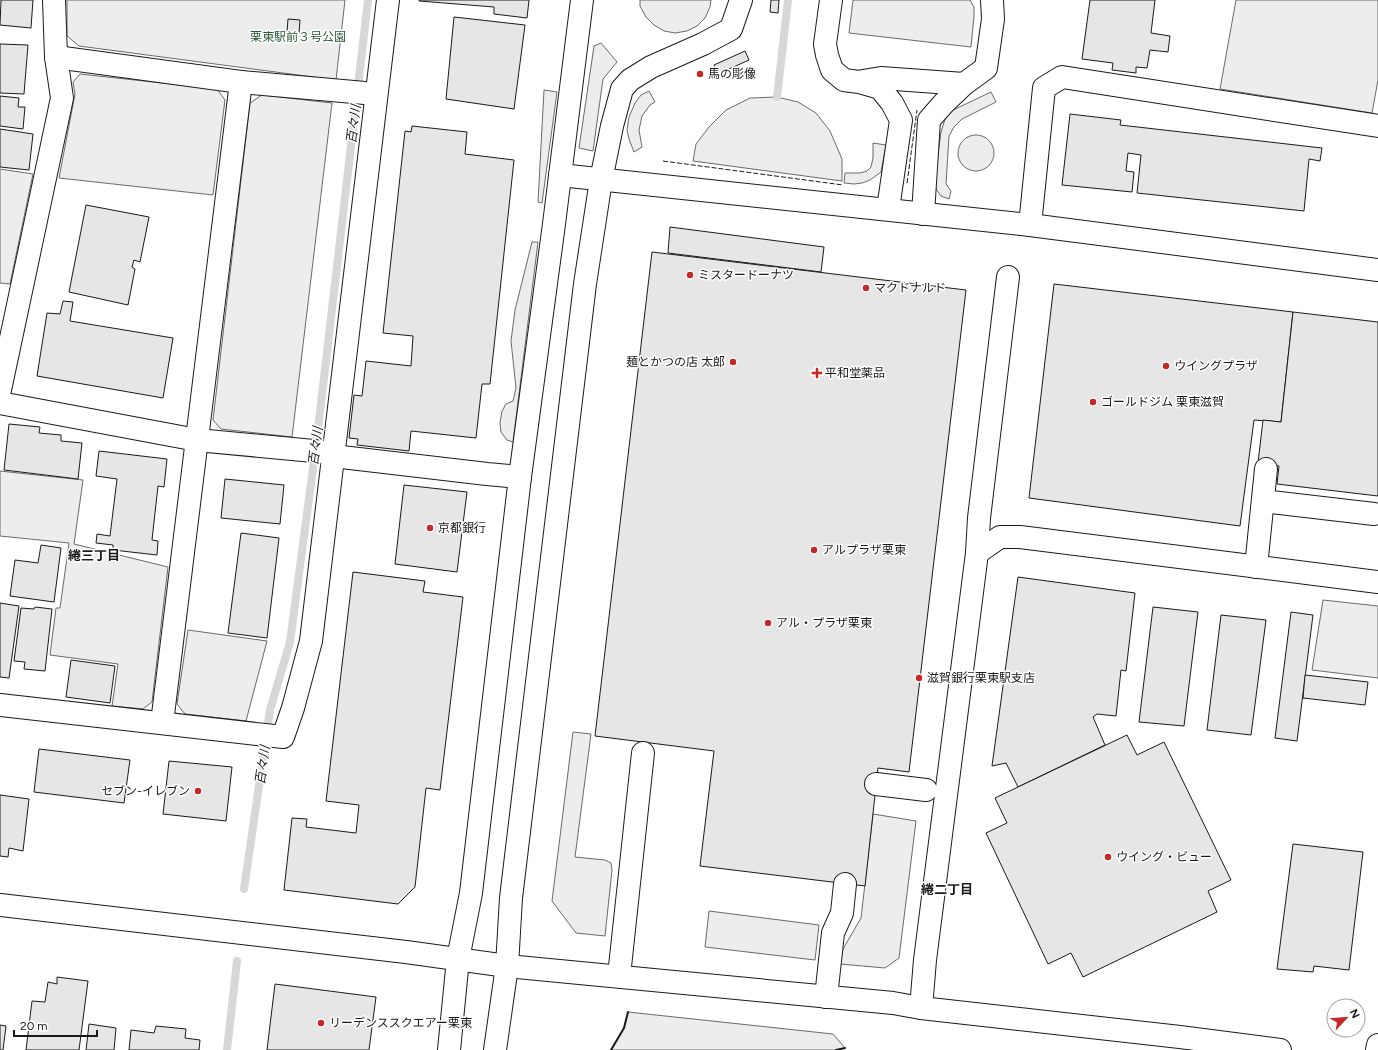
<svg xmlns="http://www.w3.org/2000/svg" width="1378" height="1050" font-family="Figtree,'Noto Sans JP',sans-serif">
<rect width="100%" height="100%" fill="#fff"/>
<g fill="#ededed" stroke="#6a6a6a">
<path d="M 67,0 L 345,0 L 336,80 L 79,46 L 67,36 Z"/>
<path d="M 640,0 L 711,0 L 710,7 L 705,18 L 697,26 L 687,31 L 675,33 L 664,31 L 654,25 L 646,17 L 640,6 Z"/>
<path d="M 853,0 L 970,0 L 974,7 L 974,16 L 971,47 L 849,33 Z"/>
<path d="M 1236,0 L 1378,0 L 1378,80 L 1372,113 L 1220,89 Z"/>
<path d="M 601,43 L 617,62 L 603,79 L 593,151 L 579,148 L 594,46 Z"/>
<path d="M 80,74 L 217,89 L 225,100 L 213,195 L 59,178 L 75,94 L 73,82 Z"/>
<path d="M 544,90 L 557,92 L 542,203 L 538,202 Z"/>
<path d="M 649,91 L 655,102 L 650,105 L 642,116 L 639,130 L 642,147 L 634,152 L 629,139 L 627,130 L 629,117 L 635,103 L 641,95 Z"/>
<path d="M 991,92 L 996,102 L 962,119 L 954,127 L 949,136 L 946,184 L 951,191 L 949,199 L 941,196 L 934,186 L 941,132 L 946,116 L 951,111 Z"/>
<path d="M 262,95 L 332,103 L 292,437 L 221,429 L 213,420 L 250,103 Z"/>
<path d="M 777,97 L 798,102 L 816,113 L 830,131 L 842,159 L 842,181 L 693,161 L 696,144 L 709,127 L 726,110 L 750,98 Z"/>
<circle cx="976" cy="153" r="18"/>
<path d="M 873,143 L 886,145 L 881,172 L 870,180 L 862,183 L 854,184 L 844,183 L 845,173 L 860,173 L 867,171 L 871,167 L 873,158 Z"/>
<path d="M 0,169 L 33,174 L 10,284 L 0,283 Z"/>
<path d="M 532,242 L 538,242 L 513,442 L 507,440 L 501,432 L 500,423 L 502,411 L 506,404 L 513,401 L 516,388 L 511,341 L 515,310 Z"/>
<path d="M 0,471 L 83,480 L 74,544 L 168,567 L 152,702 L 143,709 L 112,706 L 118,664 L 50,655 L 56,608 L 60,608 L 69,543 L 0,536 Z"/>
<path d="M 1323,600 L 1378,606 L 1378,678 L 1312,670 Z"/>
<path d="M 188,630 L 267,641 L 246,721 L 185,714 L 177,704 Z"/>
<path d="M 573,732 L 591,734 L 575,857 L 605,860 L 611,863 L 612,870 L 605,936 L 576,933 L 552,901 Z"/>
<path d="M 873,814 L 916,821 L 899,958 L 885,968 L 840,964 L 843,949 L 861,918 Z"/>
<path d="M 709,911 L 819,925 L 815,960 L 705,947 Z"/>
<path d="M 628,1012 L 833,1034 L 845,1048 L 836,1050 L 611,1050 L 624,1028 Z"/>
</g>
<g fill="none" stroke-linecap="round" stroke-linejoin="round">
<g stroke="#d7d7d7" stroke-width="8">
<path d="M 777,97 L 788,0"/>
<path d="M 244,889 L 270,710 L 290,642 L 317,438 L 368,0"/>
<path d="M 227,1050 L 237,961"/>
</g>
</g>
<g fill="#e6e6e6" stroke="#1a1a1a">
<path d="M 1,0 L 33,0 L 31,28 L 0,25 Z"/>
<path d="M 419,0 L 529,0 L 527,18 L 494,14 L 494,7 L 419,1 Z"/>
<path d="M 771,0 L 779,0 L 778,13 L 770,12 Z"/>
<path d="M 1090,0 L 1155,0 L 1151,33 L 1170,36 L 1168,52 L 1150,50 L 1147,68 L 1136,67 L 1136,73 L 1112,70 L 1113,63 L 1082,59 Z"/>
<path d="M 454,17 L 525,25 L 514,109 L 446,99 Z"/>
<path d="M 288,19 L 300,20 L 299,33 L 287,32 Z"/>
<path d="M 0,44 L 28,45 L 24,94 L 0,93 Z"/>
<path d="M 745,51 L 749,60 L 718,74 L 714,65 Z"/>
<path d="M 0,96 L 19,98 L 18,107 L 25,107 L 23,129 L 0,126 Z"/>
<path d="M 1070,114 L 1121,120 L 1120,125 L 1322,148 L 1320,161 L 1309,159 L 1304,211 L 1137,193 L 1141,155 L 1128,153 L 1126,171 L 1134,172 L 1132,192 L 1062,185 Z"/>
<path d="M 412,126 L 467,132 L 465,154 L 514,160 L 490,384 L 482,384 L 476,438 L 411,431 L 409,451 L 357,445 L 358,439 L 349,438 L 354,395 L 362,396 L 366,361 L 411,366 L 413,336 L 383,333 L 405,131 L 411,132 Z"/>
<path d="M 0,129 L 33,134 L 29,170 L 0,167 Z"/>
<path d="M 86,205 L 149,217 L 140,262 L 134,260 L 132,267 L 135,269 L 128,305 L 69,292 Z"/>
<path d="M 670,227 L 824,247 L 821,272 L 668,253 Z"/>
<path d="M 652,252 L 966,290 L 909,772 L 878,768 L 865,886 L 700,866 L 714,751 L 595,736 Z"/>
<path d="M 1054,284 L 1293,312 L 1281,422 L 1254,420 L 1240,526 L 1029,498 Z"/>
<path d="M 63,301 L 73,302 L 70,321 L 173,338 L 163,398 L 37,376 L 47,313 L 60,314 Z"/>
<path d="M 1293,312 L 1378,322 L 1378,496 L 1277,484 L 1279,466 L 1258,463 L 1263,420 L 1281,422 Z"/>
<path d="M 9,424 L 40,427 L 39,433 L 61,435 L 61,441 L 82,443 L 78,479 L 4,470 Z"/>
<path d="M 99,451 L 167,459 L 164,487 L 158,486 L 152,540 L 158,541 L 157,555 L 113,550 L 113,545 L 96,543 L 97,534 L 110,536 L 117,479 L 96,476 Z"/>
<path d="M 225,479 L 284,485 L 280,524 L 221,518 Z"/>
<path d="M 404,485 L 467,492 L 457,572 L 395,564 Z"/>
<path d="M 241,533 L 279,538 L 267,638 L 228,633 Z"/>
<path d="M 41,545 L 61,548 L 54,602 L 10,596 L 15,560 L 38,563 Z"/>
<path d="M 353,572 L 425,581 L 423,592 L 463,597 L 440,790 L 426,788 L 415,887 L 398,904 L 284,890 L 292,818 L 307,819 L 306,827 L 356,833 L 359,805 L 326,801 Z"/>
<path d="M 1018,577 L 1135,593 L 1126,671 L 1121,670 L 1116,716 L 1097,714 L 1093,717 L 1105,745 L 1018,787 L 1006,763 L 992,766 Z"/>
<path d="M 0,603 L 19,606 L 9,678 L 0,677 Z"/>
<path d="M 35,607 L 52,609 L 45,671 L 24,669 L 25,662 L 14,661 L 21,608 L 34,609 Z"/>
<path d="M 1153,607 L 1198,612 L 1184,726 L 1139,722 Z"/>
<path d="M 1291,612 L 1313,615 L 1297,741 L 1275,738 Z"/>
<path d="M 1221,615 L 1266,620 L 1251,735 L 1207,730 Z"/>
<path d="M 71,660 L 115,666 L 110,703 L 66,697 Z"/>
<path d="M 1305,675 L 1368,682 L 1365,705 L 1303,698 Z"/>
<path d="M 1127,735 L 1137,755 L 1164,742 L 1231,880 L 1208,891 L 1217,912 L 1083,977 L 1071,953 L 1048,964 L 986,833 L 1007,823 L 995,798 Z"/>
<path d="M 39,749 L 130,760 L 124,803 L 34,792 Z"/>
<path d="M 169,761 L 232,767 L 226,821 L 163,814 Z"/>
<path d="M 0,795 L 29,799 L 23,851 L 9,848 L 8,857 L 0,856 Z"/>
<path d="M 1293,844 L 1363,852 L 1349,970 L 1314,966 L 1313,972 L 1277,969 Z"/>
<path d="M 57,977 L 88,981 L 79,1050 L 26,1050 L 32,1001 L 45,1002 L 48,982 L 57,984 Z"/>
<path d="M 275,984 L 376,997 L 369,1050 L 267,1050 Z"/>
<path d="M 89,1024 L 116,1028 L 114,1050 L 86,1050 Z"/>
<path d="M 0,1025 L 6,1026 L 3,1050 L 0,1050 Z"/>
<path d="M 156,1026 L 186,1029 L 185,1038 L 200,1040 L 199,1050 L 129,1050 L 131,1030 L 154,1033 Z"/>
</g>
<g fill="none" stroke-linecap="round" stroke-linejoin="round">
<defs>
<g id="minor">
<path d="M 831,0 L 825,44 L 827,55 L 832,70 L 844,80 L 859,82 L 880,88 L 892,103 L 901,120 L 888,209"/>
<path d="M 56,57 L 241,82 L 376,94"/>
<path d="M 863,81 L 881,78 L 964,84"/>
<path d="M 560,175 L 1030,225 L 1378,270"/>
<path d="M 923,214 L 929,120 L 944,103 L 964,84 L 986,68 L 993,19 L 992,0"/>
<path d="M 1030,225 L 1044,88 L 1062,77 L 1378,126"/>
<path d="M 0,390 L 62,98 L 56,57 L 54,0"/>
<path d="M 0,403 L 197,440 L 324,452 L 333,456 L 487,474 L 520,477"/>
<path d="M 1263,501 L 1374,514"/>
<path d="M 977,553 L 1000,537 L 1020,537 L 1378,582"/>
<path d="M 1256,567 L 1266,469"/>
<path d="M 0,705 L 283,737 L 293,708 L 311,641 L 388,0"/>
<path d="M 162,723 L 241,82"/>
<path d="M 876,784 L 926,790"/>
<path d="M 0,905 L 406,952 L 507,966 L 893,1003 L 921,1008 L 1180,1037 L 1280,1050"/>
<path d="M 619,976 L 643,753"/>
<path d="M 826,997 L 833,933 L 842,913 L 845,884"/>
<path d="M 921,1008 L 925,960 L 977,553 L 979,518 L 1008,277"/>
<path d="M 449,1050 L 458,959 L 471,893 L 520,477 L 554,224 L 582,0"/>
<path d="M 495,1050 L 507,966 L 511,898 L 585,284 L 601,180 L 612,126 L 622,89 L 630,80 L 651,67 L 703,44 L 731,29 L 741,0"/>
<path d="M 1377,1050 L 1378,1045"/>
</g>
</defs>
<use href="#minor" stroke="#1a1a1a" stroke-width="24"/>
<use href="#minor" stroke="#fff" stroke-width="22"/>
<g stroke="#1a1a1a" stroke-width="1" stroke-dasharray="5 2" stroke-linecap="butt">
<path d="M 663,161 L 843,185"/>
<path d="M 907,183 L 917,110"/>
</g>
<g stroke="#1a1a1a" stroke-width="2">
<path d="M 611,1050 L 624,1028 L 628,1012"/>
<path d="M 836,1050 L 845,1048"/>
</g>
</g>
<g fill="#c62828" stroke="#fff" stroke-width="1.5">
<circle cx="700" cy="74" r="4"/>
<circle cx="690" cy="275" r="4"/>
<circle cx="866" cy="288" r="4"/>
<circle cx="733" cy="362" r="4"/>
<circle cx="1166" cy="366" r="4"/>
<path d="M815 367h4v4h4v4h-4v4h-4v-4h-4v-4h4z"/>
<circle cx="1093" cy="402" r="4"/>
<circle cx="430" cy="528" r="4"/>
<circle cx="814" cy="550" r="4"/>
<circle cx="768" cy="623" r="4"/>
<circle cx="919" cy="678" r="4"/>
<circle cx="198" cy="791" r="4"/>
<circle cx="1108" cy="857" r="4"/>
<circle cx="321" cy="1023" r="4"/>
</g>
<g text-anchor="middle" stroke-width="3" stroke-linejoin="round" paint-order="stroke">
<g font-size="12" fill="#2b5a34" stroke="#fff">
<text x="298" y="41">栗東駅前３号公園</text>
</g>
<g font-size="12" fill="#1a1a1a" stroke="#fff" text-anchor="start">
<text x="708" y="78">馬の彫像</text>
<text x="698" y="279">ミスタードーナツ</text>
<text x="874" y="292">マクドナルド</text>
<text x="725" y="366" text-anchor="end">麺とかつの店 太郎</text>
<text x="1174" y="370">ウイングプラザ</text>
<text x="825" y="377">平和堂薬品</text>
<text x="1101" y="406">ゴールドジム 栗東滋賀</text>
<text x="438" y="532">京都銀行</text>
<text x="822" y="554">アルプラザ栗東</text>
<text x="776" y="627">アル・プラザ栗東</text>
<text x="927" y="682">滋賀銀行栗東駅支店</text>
<text x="190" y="795" text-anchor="end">セブン-イレブン</text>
<text x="1116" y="861">ウイング・ビュー</text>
<text x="329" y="1027">リーデンススクエアー栗東</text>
</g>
<g font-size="13" font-style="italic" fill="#1a1a1a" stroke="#fff">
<text transform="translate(353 124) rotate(-83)" y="5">百々川</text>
<text transform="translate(315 446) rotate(-83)" y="5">百々川</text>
<text transform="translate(262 765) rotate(-82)" y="5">百々川</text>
</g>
<g font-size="13" font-weight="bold" fill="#1a1a1a" stroke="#fff">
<text x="94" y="560">綣三丁目</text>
<text x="947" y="894">綣二丁目</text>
</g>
</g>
<g transform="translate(1346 1018) rotate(64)"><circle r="19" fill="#ffffff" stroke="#a3a3a3"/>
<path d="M0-3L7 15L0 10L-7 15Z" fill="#c62828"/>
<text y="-6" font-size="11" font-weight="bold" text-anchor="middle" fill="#1a1a1a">N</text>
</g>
<path d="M14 1030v6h83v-6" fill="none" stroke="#1a1a1a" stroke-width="2"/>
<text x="20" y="1030" font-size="12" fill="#1a1a1a" stroke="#ffffff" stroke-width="3" paint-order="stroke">20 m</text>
</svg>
